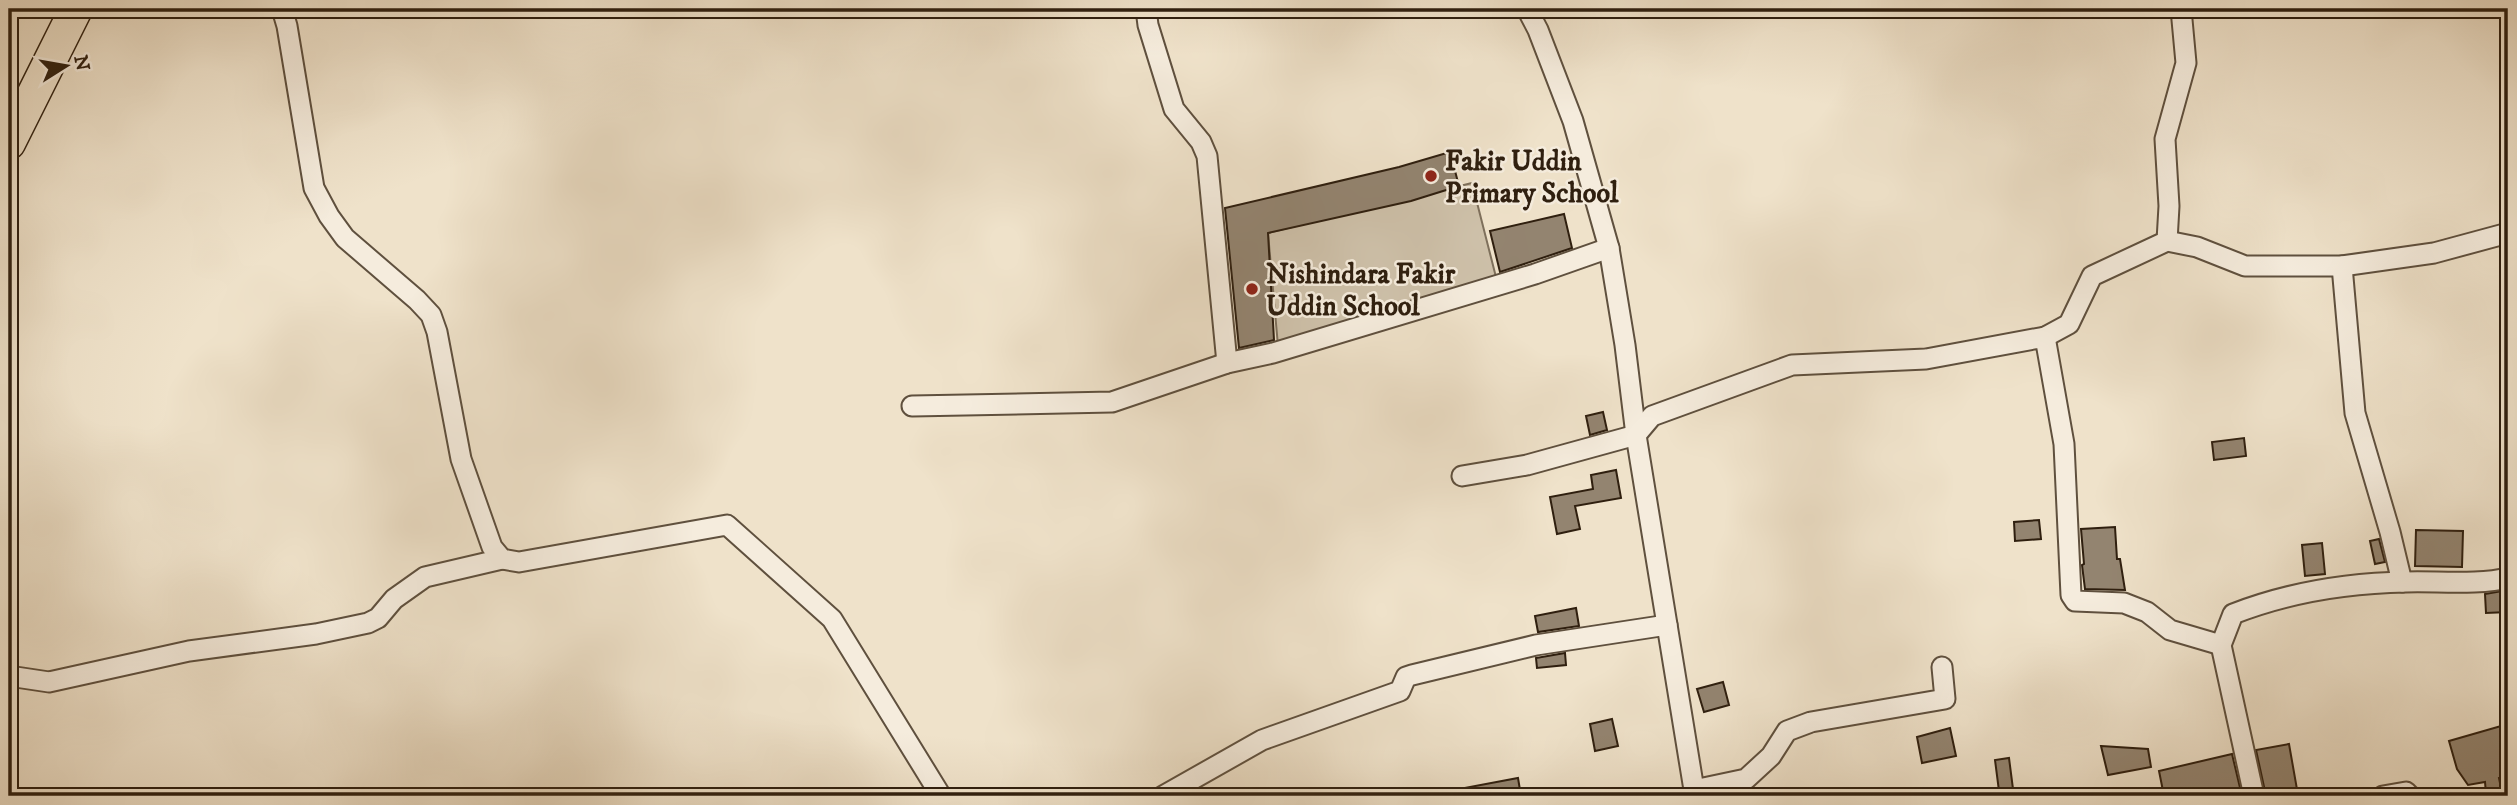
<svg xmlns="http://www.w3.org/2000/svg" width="2517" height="805" font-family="'IM FELL DW Pica',serif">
<rect width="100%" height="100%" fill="#efe2ca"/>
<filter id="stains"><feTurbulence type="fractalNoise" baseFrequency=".00286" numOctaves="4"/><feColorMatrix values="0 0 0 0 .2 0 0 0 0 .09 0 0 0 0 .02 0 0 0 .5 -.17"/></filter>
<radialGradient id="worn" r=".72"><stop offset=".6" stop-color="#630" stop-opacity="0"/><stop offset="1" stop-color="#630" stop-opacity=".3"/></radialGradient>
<path fill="#cec1aa" stroke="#7e705c" stroke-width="2" d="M 1472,183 L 1497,281 L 1278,346 L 1268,233 Z"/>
<g fill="#938470" stroke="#2f1f0f" stroke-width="2">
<path d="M 1450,152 L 1459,186 L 1411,201 L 1268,233 L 1274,340 L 1239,348 L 1225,208 L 1399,167 Z"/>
<path d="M 1564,214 L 1572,248 L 1500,272 L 1490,231 Z"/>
<path d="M 1603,412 L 1607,430 L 1590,435 L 1586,416 Z"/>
<path d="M 2244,438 L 2246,456 L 2214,460 L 2212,442 Z"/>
<path d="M 1616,470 L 1621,498 L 1575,506 L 1580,529 L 1557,534 L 1550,497 L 1593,489 L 1591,475 Z"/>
<path d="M 2039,520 L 2041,539 L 2015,541 L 2014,522 Z"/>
<path d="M 2115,527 L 2117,559 L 2120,559 L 2125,590 L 2085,589 L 2082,565 L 2084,564 L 2081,529 Z"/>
<path d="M 2416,530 L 2463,531 L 2462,567 L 2415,566 Z"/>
<path d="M 2379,539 L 2385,562 L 2375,564 L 2370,541 Z"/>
<path d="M 2322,543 L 2325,574 L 2305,576 L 2302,545 Z"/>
<path d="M 2508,590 L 2508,612 L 2486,613 L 2485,594 Z"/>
<path d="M 1576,608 L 1579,626 L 1538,632 L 1535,616 Z"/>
<path d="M 1565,653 L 1566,665 L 1537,668 L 1536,658 Z"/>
<path d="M 1723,682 L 1729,705 L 1704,712 L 1697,689 Z"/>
<path d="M 1612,719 L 1618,746 L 1595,751 L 1590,724 Z"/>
<path d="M 2501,726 L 2504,742 L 2508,746 L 2508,776 L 2499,778 L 2501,788 L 2486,794 L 2485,782 L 2468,785 L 2457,769 L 2449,741 Z"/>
<path d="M 1950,728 L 1956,756 L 1922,763 L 1917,737 Z"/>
<path d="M 2289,744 L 2298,795 L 2266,796 L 2256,750 Z"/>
<path d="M 2101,746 L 2148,749 L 2151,767 L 2108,775 Z"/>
<path d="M 2232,754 L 2242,796 L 2164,796 L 2159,771 Z"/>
<path d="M 2009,758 L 2013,789 L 1999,791 L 1995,760 Z"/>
<path d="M 1518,778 L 1521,796 L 1459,796 L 1459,789 Z"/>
</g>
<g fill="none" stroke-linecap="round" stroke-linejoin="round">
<defs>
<g id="minor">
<path d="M 282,9 L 287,26 L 314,188 L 329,216 L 345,238 L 417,300 L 431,315 L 437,332 L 461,459 L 492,547 L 502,559 L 519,562 L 727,525 L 832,619 L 941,796"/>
<path d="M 1146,9 L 1148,25 L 1174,109 L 1201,142 L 1207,156 L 1227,363"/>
<path d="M 1527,9 L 1538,30 L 1573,121 L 1609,248 L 1625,345 L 1636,435 L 1695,796"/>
<path d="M 2167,241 L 2197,247 L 2245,266 L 2342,266 L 2434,253 L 2508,233"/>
<path d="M 2342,266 L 2355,413 L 2390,532 L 2402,582"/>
<path d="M 2045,337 L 2069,324 L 2092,276 L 2167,241 L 2169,206 L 2165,139 L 2186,63 L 2181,9"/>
<path d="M 912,406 L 1112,402 L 1227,363 L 1273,353 L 1535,274 L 1609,248"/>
<path d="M 1462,476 L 1527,465 L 1636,435 L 1652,416 L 1792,365 L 1926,359 L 2045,337 L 2064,444 L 2071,595 L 2075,601 L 2124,603 L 2147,612 L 2170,630 L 2221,645"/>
<path d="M 9,676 L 49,682 L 189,651 L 316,634 L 368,623 L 378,618 L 394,599 L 425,577 L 502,559"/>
<path d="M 1694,790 L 1746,779 L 1771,756 L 1787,731 L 1811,722 L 1945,699 L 1942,667"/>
<path d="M 1163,796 L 1262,740 L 1400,691 L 1406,677 L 1412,675 L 1536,645 L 1667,625"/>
<path d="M 2254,796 L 2221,645 L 2233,614 C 2287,593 2348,583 2406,582 C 2436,581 2480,585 2508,578"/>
<path d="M 2383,796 L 2406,792 L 2410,796"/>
</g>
<path id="primary" d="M 9,143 L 76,9"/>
</defs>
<use href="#minor" stroke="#5f503e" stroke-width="23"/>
<use href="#primary" stroke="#2f1f0f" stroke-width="35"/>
<use href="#minor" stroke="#f5ecdd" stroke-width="19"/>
<use href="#primary" stroke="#efe2ca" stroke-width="32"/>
</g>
<g fill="#8f2418" stroke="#f5ecdd" stroke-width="2.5">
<circle cx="1431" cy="176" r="7"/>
<circle cx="1252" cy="289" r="7"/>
</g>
<g text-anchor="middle" stroke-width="5" stroke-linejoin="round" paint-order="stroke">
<g font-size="28" font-weight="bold" fill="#2f1f0f" stroke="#f5ecdd" text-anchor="start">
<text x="1445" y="170">Fakir Uddin<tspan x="1445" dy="32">Primary School</tspan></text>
<text x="1266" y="283">Nishindara Fakir<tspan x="1266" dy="32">Uddin School</tspan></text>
</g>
</g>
<rect width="2517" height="805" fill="none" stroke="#efe2ca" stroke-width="35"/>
<rect x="10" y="10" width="2496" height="784" fill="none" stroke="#2f1f0f" stroke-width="3.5"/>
<rect x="18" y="18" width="2482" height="770" fill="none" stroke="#2f1f0f" stroke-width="2"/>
<g transform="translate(66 66) rotate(79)" stroke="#f5ecdd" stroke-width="5" paint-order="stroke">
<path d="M0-5L12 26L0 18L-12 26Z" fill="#2f1f0f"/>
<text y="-10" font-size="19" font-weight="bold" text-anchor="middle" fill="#2f1f0f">N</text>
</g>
<rect width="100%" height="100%" filter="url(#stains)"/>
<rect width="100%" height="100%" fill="url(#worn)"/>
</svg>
